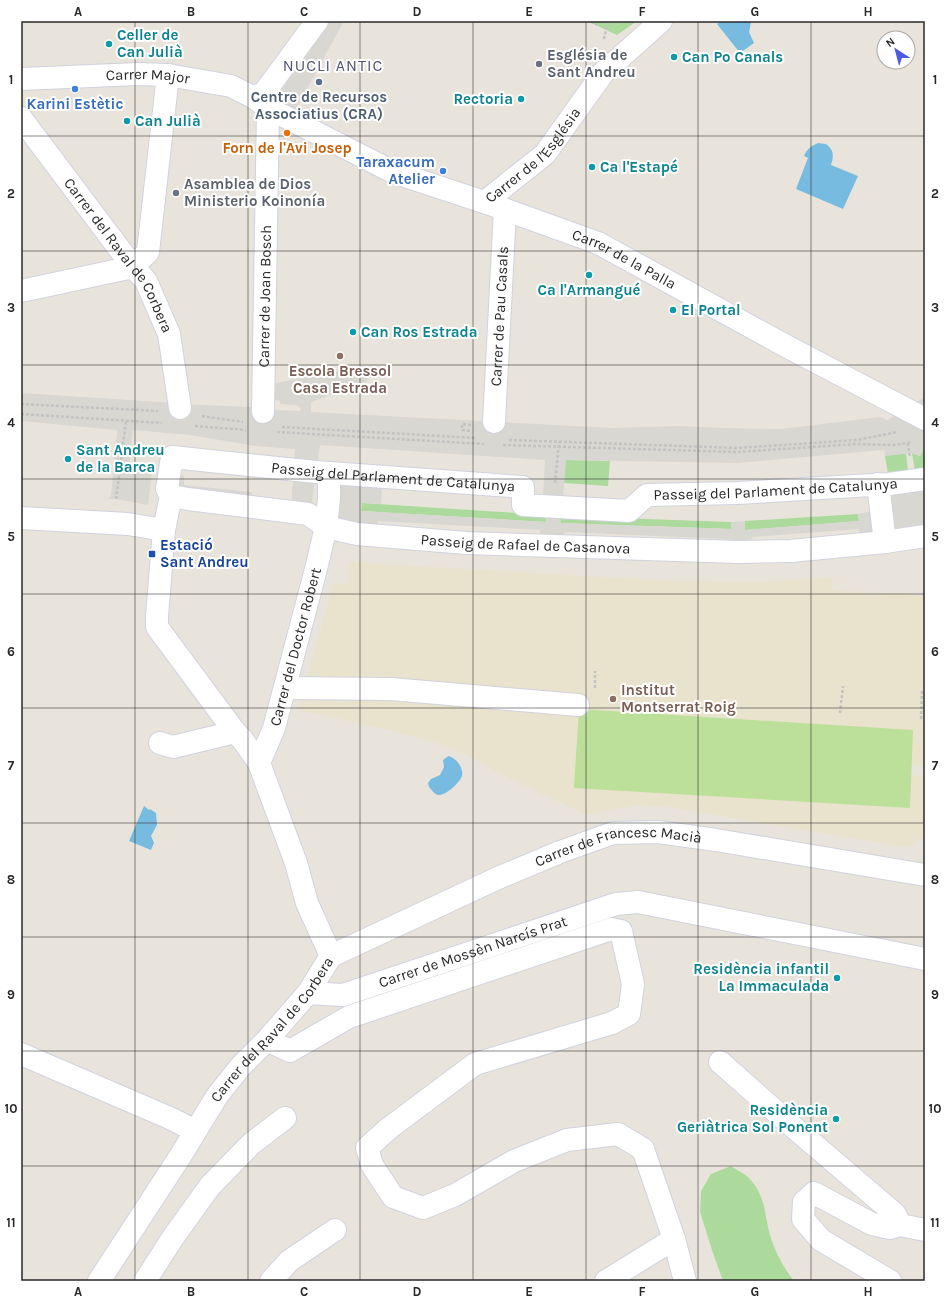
<svg xmlns="http://www.w3.org/2000/svg" width="946" height="1302" font-family="Karla,sans-serif">
<rect width="100%" height="100%" fill="#e9e4db"/>
<path fill="#e9e2cc" d="M 349,562 L 648,580 L 749,582 L 833,578 L 832,590 L 925,596 L 924,766 L 912,764 L 911,775 L 925,776 L 925,834 L 916,843 L 905,847 L 669,807 L 641,805 L 612,809 L 586,815 L 495,771 L 469,756 L 437,743 L 390,730 L 299,710 L 333,583 L 348,584 Z"/>
<g fill="#acda9d">
<path d="M 587,21 L 637,21 L 617,35 Z"/>
<path d="M 925,447 L 925,470 L 915,471 L 912,453 L 920,456 Z"/>
<path d="M 906,453 L 908,471 L 888,474 L 885,456 Z"/>
<path d="M 565,460 L 610,461 L 608,486 L 564,483 Z"/>
<path d="M 362,503 L 547,515 L 546,522 L 361,511 Z"/>
<path d="M 858,514 L 859,521 L 745,530 L 745,521 Z"/>
<path d="M 560,516 L 731,522 L 731,529 L 560,523 Z"/>
<path d="M 731,1166 C 736,1170 744,1173 749,1178 C 766,1196 764,1213 770,1235 C 775,1252 783,1267 794,1281 L 723,1281 L 712,1250 L 700,1212 L 701,1191 L 711,1174 Z"/>
</g>
<path fill="#bce099" d="M 579,709 L 913,730 L 910,808 L 574,788 Z"/>
<g fill="#d9d7d1">
<path d="M 330,21 L 344,21 L 295,111 L 267,97 Z"/>
<path d="M 354,367 L 370,371 L 367,381 L 311,402 L 311,412 L 612,428 L 679,426 L 722,428 L 781,429 L 880,417 L 887,420 L 925,397 L 925,447 L 920,456 L 912,453 L 885,456 L 884,450 L 737,463 L 566,460 L 563,499 L 543,496 L 545,460 L 320,445 L 318,461 L 294,464 L 295,449 L 255,446 L 190,435 L 133,430 L 129,468 L 149,470 L 152,472 L 148,505 L 116,499 L 108,499 L 111,496 L 117,430 L 21,421 L 21,393 L 175,403 L 183,404 L 250,407 L 272,410 L 300,411 L 301,408 L 296,405 L 280,404 L 280,401 L 272,399 L 272,384 Z"/>
<path d="M 171,474 L 184,476 L 184,485 L 252,492 L 252,498 L 292,500 L 292,488 L 294,479 L 315,480 L 311,509 L 183,491 L 175,483 Z"/>
<path d="M 345,482 L 382,484 L 381,504 L 362,503 L 361,511 L 546,522 L 547,515 L 560,516 L 561,523 L 731,529 L 731,522 L 745,521 L 745,530 L 859,521 L 858,514 L 874,511 L 876,533 L 860,539 L 859,529 L 752,537 L 752,547 L 727,549 L 726,539 L 564,532 L 563,540 L 540,539 L 540,530 L 378,521 L 377,530 L 337,523 L 338,488 Z"/>
<path d="M 925,488 L 925,528 L 895,533 L 891,492 Z"/>
</g>
<g fill="#78bbe0">
<path d="M 721,21 L 750,21 L 751,22 L 749,32 L 754,43 L 740,53 L 717,24 Z"/>
<path d="M 818,143 L 826,144 C 834,150 834,156 831,165 L 858,176 L 843,209 L 796,189 L 808,158 L 804,156 C 807,149 811,146 818,143 Z"/>
<path d="M 449,756 C 456,758 464,768 462,776 C 460,782 446,796 438,795 C 434,794 432,790 429,787 L 428,783 L 431,779 L 440,775 L 444,767 L 443,760 L 447,757 Z"/>
<path d="M 144,806 L 149,810 L 150,809 L 156,813 L 157,825 L 151,836 L 154,843 L 151,850 L 129,841 Z"/>
</g>
<g fill="none" stroke-linecap="round" stroke-linejoin="round">
<defs>
<g id="minor">
<path id="s1" d="M 21,79 L 138,74 L 168,75 L 231,86 L 253,97 L 268,108 L 393,172 L 487,203 L 598,243 L 786,346 L 925,419"/>
<path d="M 253,97 L 264,93 L 317,21"/>
<path id="s2" d="M 21,118 L 133,267 L 146,281 L 169,334 L 180,408"/>
<path id="s3" d="M 487,203 L 491,197 L 545,154 L 603,73 L 661,21"/>
<path d="M 133,267 L 148,252 L 168,75"/>
<path d="M 21,291 L 133,267"/>
<path id="s4" d="M 263,412 L 268,108 L 264,95"/>
<path id="s5" d="M 494,422 L 505,210"/>
<path d="M 878,484 L 885,542"/>
<path id="s6" d="M 171,496 L 188,499 L 308,514 L 326,527 L 357,534 L 466,543 L 738,552 L 791,551 L 885,542 L 925,536"/>
<path d="M 21,518 L 128,524 L 164,530"/>
<path d="M 285,688 L 391,689 L 578,705"/>
<path d="M 160,743 L 173,747 L 235,732"/>
<path id="s7" d="M 259,763 L 274,728 L 316,569 L 326,527 L 329,498 L 329,473"/>
<path id="s8" d="M 331,956 L 307,903 L 296,863 L 259,763 L 242,739 L 235,732 L 157,627 L 157,616 L 164,530 L 171,496 L 167,489 L 172,457 L 316,472 L 523,487 L 523,505 L 629,511 L 647,495 L 737,493 L 889,484 L 925,479"/>
<path id="s9" d="M 331,956 L 498,878 L 560,852 L 613,833 L 658,832 L 716,840 L 925,875"/>
<path id="s10" d="M 308,993 L 343,995 L 616,904 L 638,902 L 925,959"/>
<path d="M 267,1040 L 290,1051 L 349,1017 L 611,929 L 621,931 L 633,984 L 629,1014 L 612,1023 L 475,1064 L 388,1129 L 367,1148 L 372,1165 L 393,1197 L 423,1208 L 455,1195 L 514,1161 L 567,1140 L 618,1134 L 643,1149 L 674,1239 L 685,1281"/>
<path d="M 21,1054 L 172,1119 L 195,1131"/>
<path d="M 720,1062 L 791,1125 L 895,1214 L 900,1225 L 890,1228 L 872,1224 L 814,1193 L 804,1202 L 803,1219 L 821,1240 L 890,1281"/>
<path d="M 900,1225 L 925,1230"/>
<path id="s11" d="M 99,1281 L 181,1155 L 217,1096 L 241,1066 L 267,1040 L 308,993 L 331,956"/>
<path d="M 145,1281 L 174,1236 L 210,1186 L 251,1144 L 285,1118"/>
<path d="M 271,1281 L 289,1261 L 335,1230"/>
<path d="M 606,1281 L 674,1239"/>
</g>
</defs>
<use href="#minor" stroke="#d0d2df" stroke-width="24"/>
<g stroke="#c3c3c3" stroke-width="2.5" stroke-dasharray="3 2" stroke-linecap="butt">
<path d="M 591,21 L 597,25"/>
<path d="M 604,39 L 608,21"/>
<path d="M 21,404 L 158,411"/>
<path d="M 21,414 L 162,423"/>
<path d="M 202,416 L 243,422"/>
<path d="M 471,425 L 462,424 L 462,430 L 472,431"/>
<path d="M 195,426 L 246,430"/>
<path d="M 282,427 L 476,438"/>
<path d="M 277,432 L 484,444"/>
<path d="M 509,440 L 737,448 L 857,440 L 897,432"/>
<path d="M 908,443 L 910,458"/>
<path d="M 503,445 L 737,452 L 857,444 L 893,445 L 908,443 L 912,440"/>
<path d="M 555,483 L 559,442"/>
<path d="M 116,499 L 126,421"/>
<path d="M 595,688 L 595,671"/>
<path d="M 840,713 L 843,686"/>
<path d="M 921,719 L 922,689"/>
</g>
<use href="#minor" stroke="#fff" stroke-width="22"/>
</g>
<path fill="none" stroke="#282828" stroke-width="1" stroke-opacity="0.55" d="M 135,21 L 135,1281M 248,21 L 248,1281M 360,21 L 360,1281M 473,21 L 473,1281M 586,21 L 586,1281M 698,21 L 698,1281M 811,21 L 811,1281M 21,136 L 925,136M 21,251 L 925,251M 21,365 L 925,365M 21,479 L 925,479M 21,594 L 925,594M 21,708 L 925,708M 21,823 L 925,823M 21,937 L 925,937M 21,1051 L 925,1051M 21,1166 L 925,1166"/>
<g fill="#0f9aa8" stroke="#fff" stroke-width="1.5">
<circle cx="109" cy="44" r="4"/>
<circle cx="674" cy="57" r="4"/>
<circle cx="521" cy="99" r="4"/>
<circle cx="127" cy="121" r="4"/>
<circle cx="592" cy="167" r="4"/>
<circle cx="589" cy="275" r="4"/>
<circle cx="673" cy="310" r="4"/>
<circle cx="353" cy="332" r="4"/>
<circle cx="68" cy="459" r="4"/>
<circle cx="837" cy="978" r="4"/>
<circle cx="836" cy="1119" r="4"/>
</g>
<g fill="#6b7280" stroke="#fff" stroke-width="1.5">
<circle cx="539" cy="64" r="4"/>
<circle cx="176" cy="193" r="4"/>
</g>
<circle fill="#5c6f8a" stroke="#fff" stroke-width="1.5" cx="319" cy="82" r="4"/>
<g fill="#3f7fe0" stroke="#fff" stroke-width="1.5">
<circle cx="75" cy="89" r="4"/>
<circle cx="443" cy="171" r="4"/>
</g>
<circle fill="#e8710a" stroke="#fff" stroke-width="1.5" cx="287" cy="133" r="4"/>
<g fill="#8d6e63" stroke="#fff" stroke-width="1.5">
<circle cx="340" cy="356" r="4"/>
<circle cx="613" cy="699" r="4"/>
</g>
<rect fill="#1a4fb4" stroke="#fff" stroke-width="1.5" x="148" y="550" width="8" height="8" rx="2"/>
<g text-anchor="middle" stroke-width="4" stroke-linejoin="round" paint-order="stroke">
<g font-size="15" font-weight="bold" fill="#0d838f" stroke="#fff" text-anchor="start">
<text x="117" y="40">Celler de<tspan x="117" dy="17">Can Julià</tspan></text>
<text x="682" y="62">Can Po Canals</text>
<text x="513" y="104" text-anchor="end">Rectoria</text>
<text x="135" y="126">Can Julià</text>
<text x="600" y="172">Ca l'Estapé</text>
<text x="589" y="295" text-anchor="middle">Ca l'Armangué</text>
<text x="681" y="315">El Portal</text>
<text x="361" y="337">Can Ros Estrada</text>
<text x="76" y="455">Sant Andreu<tspan x="76" dy="17">de la Barca</tspan></text>
<text x="829" y="974" text-anchor="end">Residència infantil<tspan x="829" dy="17">La Immaculada</tspan></text>
<text x="828" y="1115" text-anchor="end">Residència<tspan x="828" dy="17">Geriàtrica Sol Ponent</tspan></text>
</g>
<g font-size="15" font-weight="bold" fill="#5b616d" stroke="#fff" text-anchor="start">
<text x="547" y="60">Església de<tspan x="547" dy="17">Sant Andreu</tspan></text>
<text x="184" y="189">Asamblea de Dios<tspan x="184" dy="17">Ministerio Koinonía</tspan></text>
</g>
<g font-size="15" fill="#282828" stroke="#fff">
<text dy="5" stroke="none"><textPath href="#s1" startOffset="127">Carrer Major</textPath></text>
<text dy="5" stroke="none"><textPath href="#s3" startOffset="67">Carrer de l'Església</textPath></text>
<text dy="5" stroke="none"><textPath href="#s2" startOffset="169">Carrer del Raval de Corbera</textPath></text>
<text dy="5" stroke="none"><textPath href="#s1" startOffset="642">Carrer de la Palla</textPath></text>
<text dy="5" stroke="none"><textPath href="#s4" startOffset="116">Carrer de Joan Bosch</textPath></text>
<text dy="5" stroke="none"><textPath href="#s5" startOffset="106">Carrer de Pau Casals</textPath></text>
<text dy="5" stroke="none"><textPath href="#s8" startOffset="771">Passeig del Parlament de Catalunya</textPath></text>
<text dy="5" stroke="none"><textPath href="#s8" startOffset="1178">Passeig del Parlament de Catalunya</textPath></text>
<text dy="5" stroke="none"><textPath href="#s6" startOffset="361">Passeig de Rafael de Casanova</textPath></text>
<text dy="5" stroke="none"><textPath href="#s7" startOffset="122">Carrer del Doctor Robert</textPath></text>
<text dy="5" stroke="none"><textPath href="#s9" startOffset="311">Carrer de Francesc Macià</textPath></text>
<text dy="5" stroke="none"><textPath href="#s10" startOffset="172">Carrer de Mossèn Narcís Prat</textPath></text>
<text dy="5" stroke="none"><textPath href="#s11" startOffset="306">Carrer del Raval de Corbera</textPath></text>
</g>
<g font-size="15" font-weight="bold" fill="#4e5e75" stroke="#fff">
<text x="319" y="102">Centre de Recursos<tspan x="319" dy="17">Associatius (CRA)</tspan></text>
</g>
<g font-size="15" font-weight="bold" fill="#366cbe" stroke="#fff">
<text x="75" y="109">Karini Estètic</text>
<text x="435" y="167" text-anchor="end">Taraxacum<tspan x="435" dy="17">Atelier</tspan></text>
</g>
<g font-size="15" font-weight="bold" fill="#c56008" stroke="#fff">
<text x="287" y="153">Forn de l'Avi Josep</text>
</g>
<g font-size="15" font-weight="bold" fill="#785e54" stroke="#fff">
<text x="340" y="376">Escola Bressol<tspan x="340" dy="17">Casa Estrada</tspan></text>
<text x="621" y="695" text-anchor="start">Institut<tspan x="621" dy="17">Montserrat Roig</tspan></text>
</g>
<g font-size="15" font-weight="bold" fill="#164399" stroke="#fff" text-anchor="start">
<text x="160" y="550">Estació<tspan x="160" dy="17">Sant Andreu</tspan></text>
</g>
<g font-size="16" letter-spacing="1" fill="#4e5173" stroke="#fff">
<text x="333" y="71">NUCLI ANTIC</text>
</g>
</g>
<rect width="946" height="1302" fill="none" stroke="#ffffff" stroke-width="44"/>
<g transform="translate(896 50) rotate(324)"><circle r="19" fill="#ffffff" stroke="#a9a9a9"/>
<path d="M0-3L7 15L0 10L-7 15Z" fill="#4b5ae5"/>
<text y="-6" font-size="11" font-weight="bold" text-anchor="middle" fill="#282828">N</text>
</g>
<rect x="22" y="22" width="902" height="1258" fill="none" stroke="#282828" stroke-width="1.5"/>
<g font-size="13" text-anchor="middle" font-weight="bold" fill="#282828">
<text x="78" y="16">A</text>
<text x="191" y="16">B</text>
<text x="304" y="16">C</text>
<text x="417" y="16">D</text>
<text x="529" y="16">E</text>
<text x="642" y="16">F</text>
<text x="755" y="16">G</text>
<text x="868" y="16">H</text>
<text x="11" y="84">1</text>
<text x="935" y="84">1</text>
<text x="11" y="198">2</text>
<text x="935" y="198">2</text>
<text x="11" y="312">3</text>
<text x="935" y="312">3</text>
<text x="11" y="427">4</text>
<text x="935" y="427">4</text>
<text x="11" y="541">5</text>
<text x="935" y="541">5</text>
<text x="11" y="656">6</text>
<text x="935" y="656">6</text>
<text x="11" y="770">7</text>
<text x="935" y="770">7</text>
<text x="11" y="884">8</text>
<text x="935" y="884">8</text>
<text x="11" y="999">9</text>
<text x="935" y="999">9</text>
<text x="11" y="1113">10</text>
<text x="935" y="1113">10</text>
<text x="11" y="1227">11</text>
<text x="935" y="1227">11</text>
<text x="78" y="1296">A</text>
<text x="191" y="1296">B</text>
<text x="304" y="1296">C</text>
<text x="417" y="1296">D</text>
<text x="529" y="1296">E</text>
<text x="642" y="1296">F</text>
<text x="755" y="1296">G</text>
<text x="868" y="1296">H</text>
</g>
</svg>
